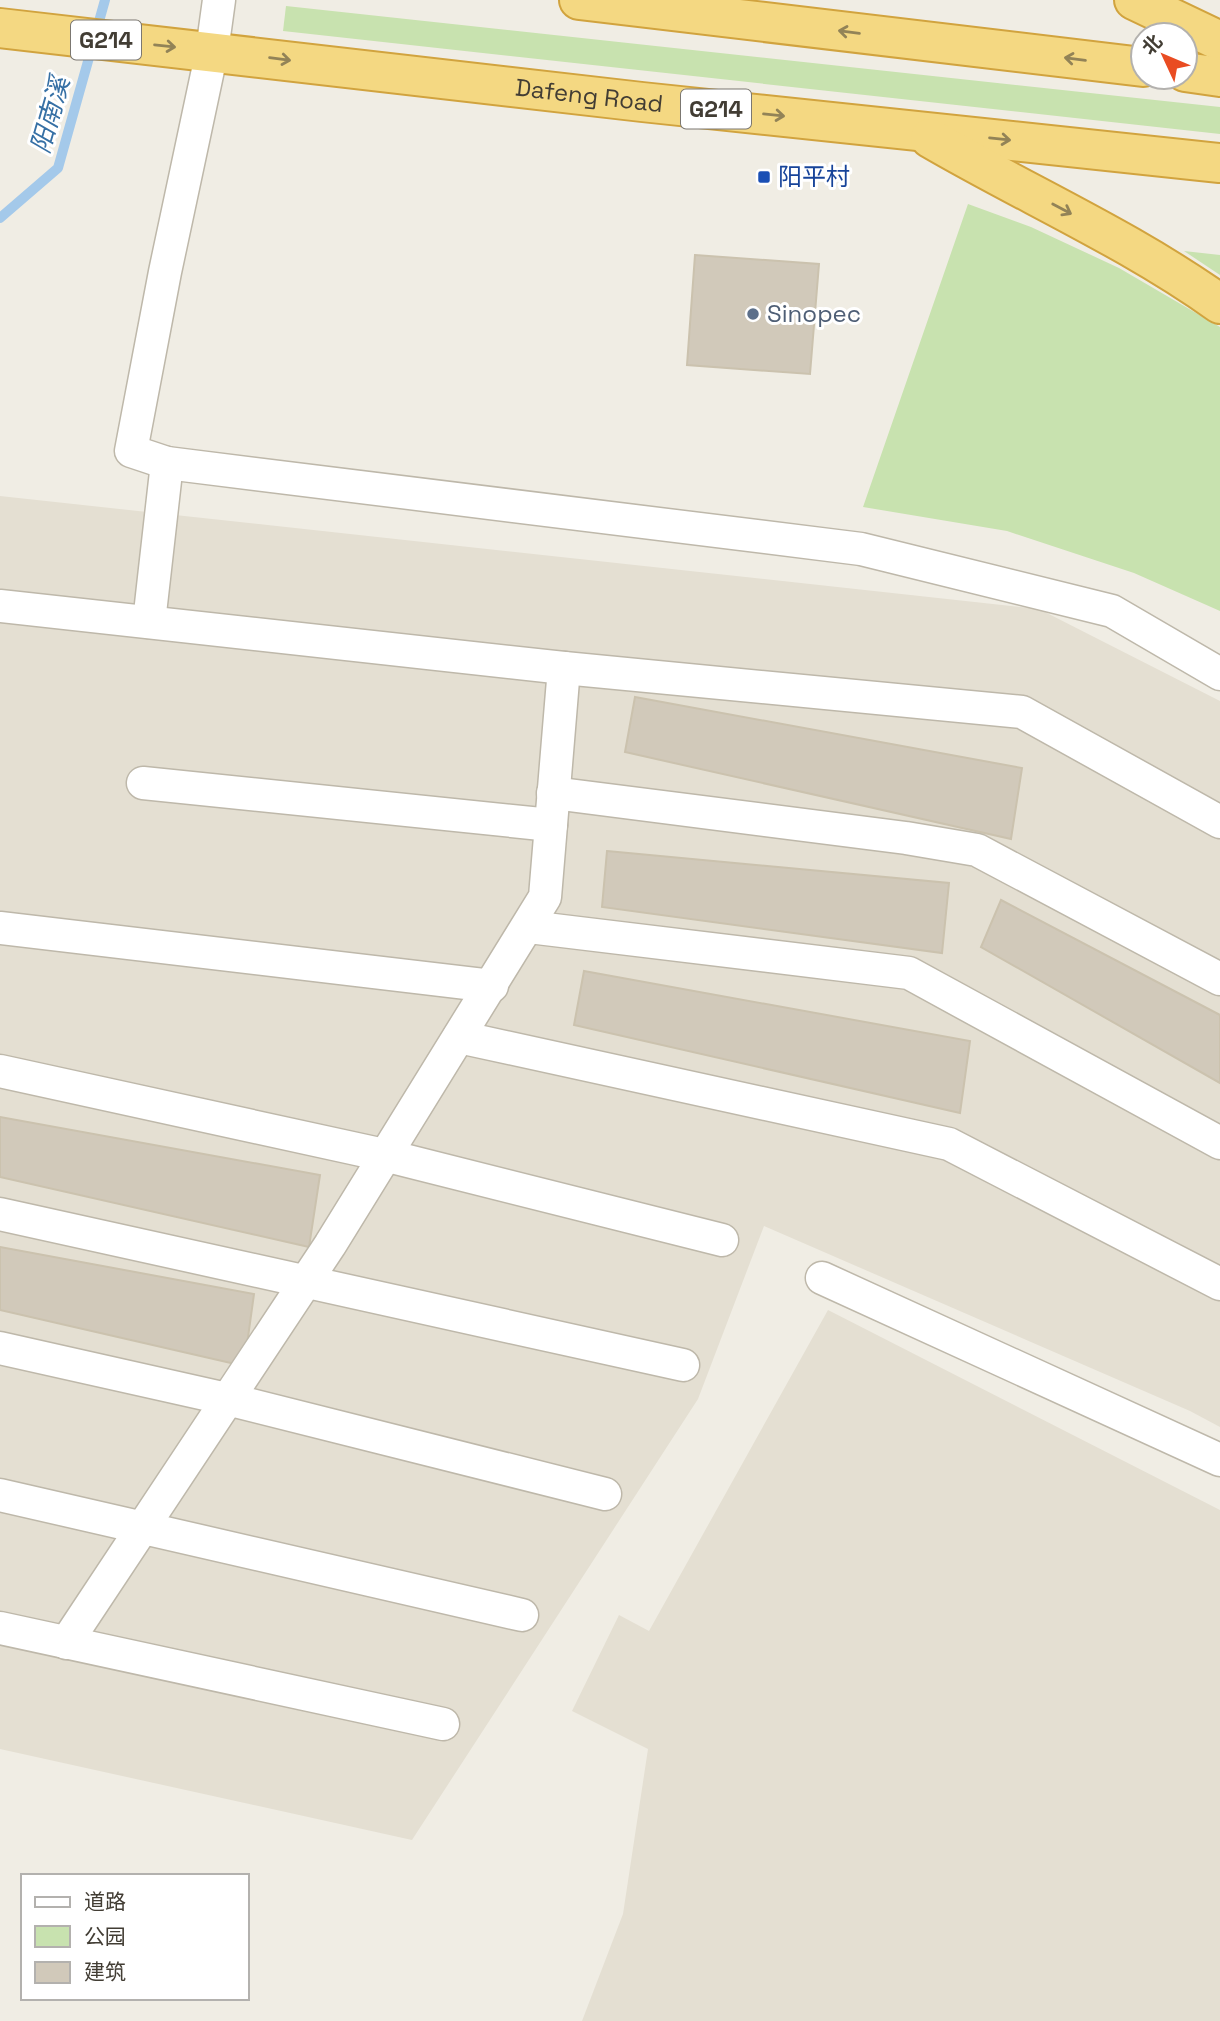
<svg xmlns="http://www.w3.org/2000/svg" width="1220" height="2021" font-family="'Space Grotesk','Noto Sans SC',sans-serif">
<rect width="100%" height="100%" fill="#f0ede4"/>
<g fill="#e4dfd2">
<path d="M 0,496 L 1039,609 L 1220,701 L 1220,1427 L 1190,1411 L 764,1226 L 698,1399 L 412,1840 L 0,1749 Z"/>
<path d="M 828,1310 L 1220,1510 L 1220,2021 L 582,2021 L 623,1914 L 648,1749 L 572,1711 L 619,1615 L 649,1631 Z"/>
</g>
<g fill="#c8e2af">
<path d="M 286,6 L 1220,107 L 1220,134 L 283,31 Z"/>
<path d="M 968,204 L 1031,227 L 1119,268 L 1220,327 L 1220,611 L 1134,573 L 1007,531 L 863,507 Z"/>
<path d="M 1184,251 L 1220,255 L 1220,275 Z"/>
</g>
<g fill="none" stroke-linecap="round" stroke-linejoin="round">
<g stroke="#a4c9ea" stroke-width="10">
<path d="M 96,32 L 105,0"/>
<path d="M 0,218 L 58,168 L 92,47"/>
</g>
</g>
<g fill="#d1c9ba" stroke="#cbc2ae" stroke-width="2">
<path d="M 695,255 L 819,264 L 810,374 L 687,365 Z"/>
<path d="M 635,697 L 1022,768 L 1011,839 L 625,752 Z"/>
<path d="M 607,851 L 949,883 L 942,953 L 602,907 Z"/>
<path d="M 1001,900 L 1220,1015 L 1220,1083 L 981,947 Z"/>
<path d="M 584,971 L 970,1041 L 960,1113 L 574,1025 Z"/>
<path d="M 0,1117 L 320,1175 L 309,1247 L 0,1177 Z"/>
<path d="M 0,1247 L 254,1294 L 244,1366 L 0,1310 Z"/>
</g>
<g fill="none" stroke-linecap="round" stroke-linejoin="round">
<defs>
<g id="minor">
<path d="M 219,0 L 212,51 L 165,272 L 131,451 L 167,463 L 861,549 L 1112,611 L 1220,674"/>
<path d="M 0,606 L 564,668 L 1022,712 L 1220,822"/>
<path d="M 149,622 L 167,463"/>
<path d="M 143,783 L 551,825"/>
<path d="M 553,793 L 906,838 L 977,850 L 1220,979"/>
<path d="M 529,927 L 909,973 L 1220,1143"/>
<path d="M 0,928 L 492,986"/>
<path d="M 459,1037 L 949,1144 L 1220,1284"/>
<path d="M 0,1071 L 384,1155 L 722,1240"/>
<path d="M 0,1214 L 683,1365"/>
<path d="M 822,1278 L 1220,1460"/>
<path d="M 0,1348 L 227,1399 L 605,1494"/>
<path d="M 0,1495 L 522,1615"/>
<path d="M 0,1628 L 443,1724"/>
<path d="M 66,1643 L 330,1245 L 545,897 L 564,668"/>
</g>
<g id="trunk">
<path d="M 579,0 L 1143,67"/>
<path d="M 1134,0 L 1220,41"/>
<path id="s1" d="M 0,28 L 642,102 L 1220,163"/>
<path d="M 1185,72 L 1220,77"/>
<path d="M 930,138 C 1026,194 1129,239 1220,304"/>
</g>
</defs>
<use href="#minor" stroke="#beb8aa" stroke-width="35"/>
<use href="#trunk" stroke="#d1a33e" stroke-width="42"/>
<use href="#minor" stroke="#fff" stroke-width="32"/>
<use href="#trunk" stroke="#f4d882" stroke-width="38"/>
</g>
<defs><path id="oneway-shaft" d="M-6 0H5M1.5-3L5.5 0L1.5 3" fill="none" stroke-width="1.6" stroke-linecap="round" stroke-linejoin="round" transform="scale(1.75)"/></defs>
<g stroke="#928357">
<use href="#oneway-shaft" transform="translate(849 32) rotate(-173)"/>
<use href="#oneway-shaft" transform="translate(165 46) rotate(6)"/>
<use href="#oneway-shaft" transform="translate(280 59) rotate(7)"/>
<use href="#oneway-shaft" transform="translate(1075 59) rotate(-173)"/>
<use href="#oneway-shaft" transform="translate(774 115) rotate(6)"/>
<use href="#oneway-shaft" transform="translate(1000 139) rotate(6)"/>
<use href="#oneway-shaft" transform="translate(1062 209) rotate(28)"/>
</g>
<rect fill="#1a4fb4" stroke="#fff" stroke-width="2.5" x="757" y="170" width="14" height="14" rx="3.5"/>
<circle fill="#5c6f8a" stroke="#fff" stroke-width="2.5" cx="753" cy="314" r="7"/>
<g text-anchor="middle" stroke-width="6" stroke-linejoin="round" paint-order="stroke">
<g fill="#fff" stroke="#7b7771" stroke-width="2">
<rect x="71" y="20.5" width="70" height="39" rx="5"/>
<rect x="681" y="89.5" width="70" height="39" rx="5"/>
</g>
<g font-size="23" font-weight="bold" fill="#423d34">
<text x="106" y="48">G214</text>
<text x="716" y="117">G214</text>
</g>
<g font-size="24" fill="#423d34" stroke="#fff">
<text dy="8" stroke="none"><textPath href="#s1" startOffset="593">Dafeng Road</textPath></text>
</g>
<g font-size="24" fill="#164399" stroke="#fff" text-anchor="start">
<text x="778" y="185">阳平村</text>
</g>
<g font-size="24" fill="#4e5e75" stroke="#fff" text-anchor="start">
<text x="767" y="322">Sinopec</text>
</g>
<g font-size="26" font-style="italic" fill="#3670a5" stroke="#fff">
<text transform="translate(50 115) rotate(-74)" y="9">阳南溪</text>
</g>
</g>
<rect x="21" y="1874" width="228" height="126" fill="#ffffff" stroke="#b3b1ae" stroke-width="2"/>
<rect x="35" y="1897" width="35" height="10" fill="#ffffff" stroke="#b3b1ae" stroke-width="2"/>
<text x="84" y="1909" font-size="21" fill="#423d34">道路</text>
<rect x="35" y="1926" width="35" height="21" fill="#c8e2af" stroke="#b3b1ae" stroke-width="2"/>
<text x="84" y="1944" font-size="21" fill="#423d34">公园</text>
<rect x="35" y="1962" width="35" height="21" fill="#d1c9ba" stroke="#b3b1ae" stroke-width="2"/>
<text x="84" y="1979" font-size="21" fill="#423d34">建筑</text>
<g transform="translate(1164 56) rotate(314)"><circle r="33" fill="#ffffff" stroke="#b3b1ae" stroke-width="2"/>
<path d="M0-5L12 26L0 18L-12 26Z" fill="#e94c22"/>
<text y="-10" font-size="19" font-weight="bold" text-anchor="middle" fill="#423d34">北</text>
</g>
</svg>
